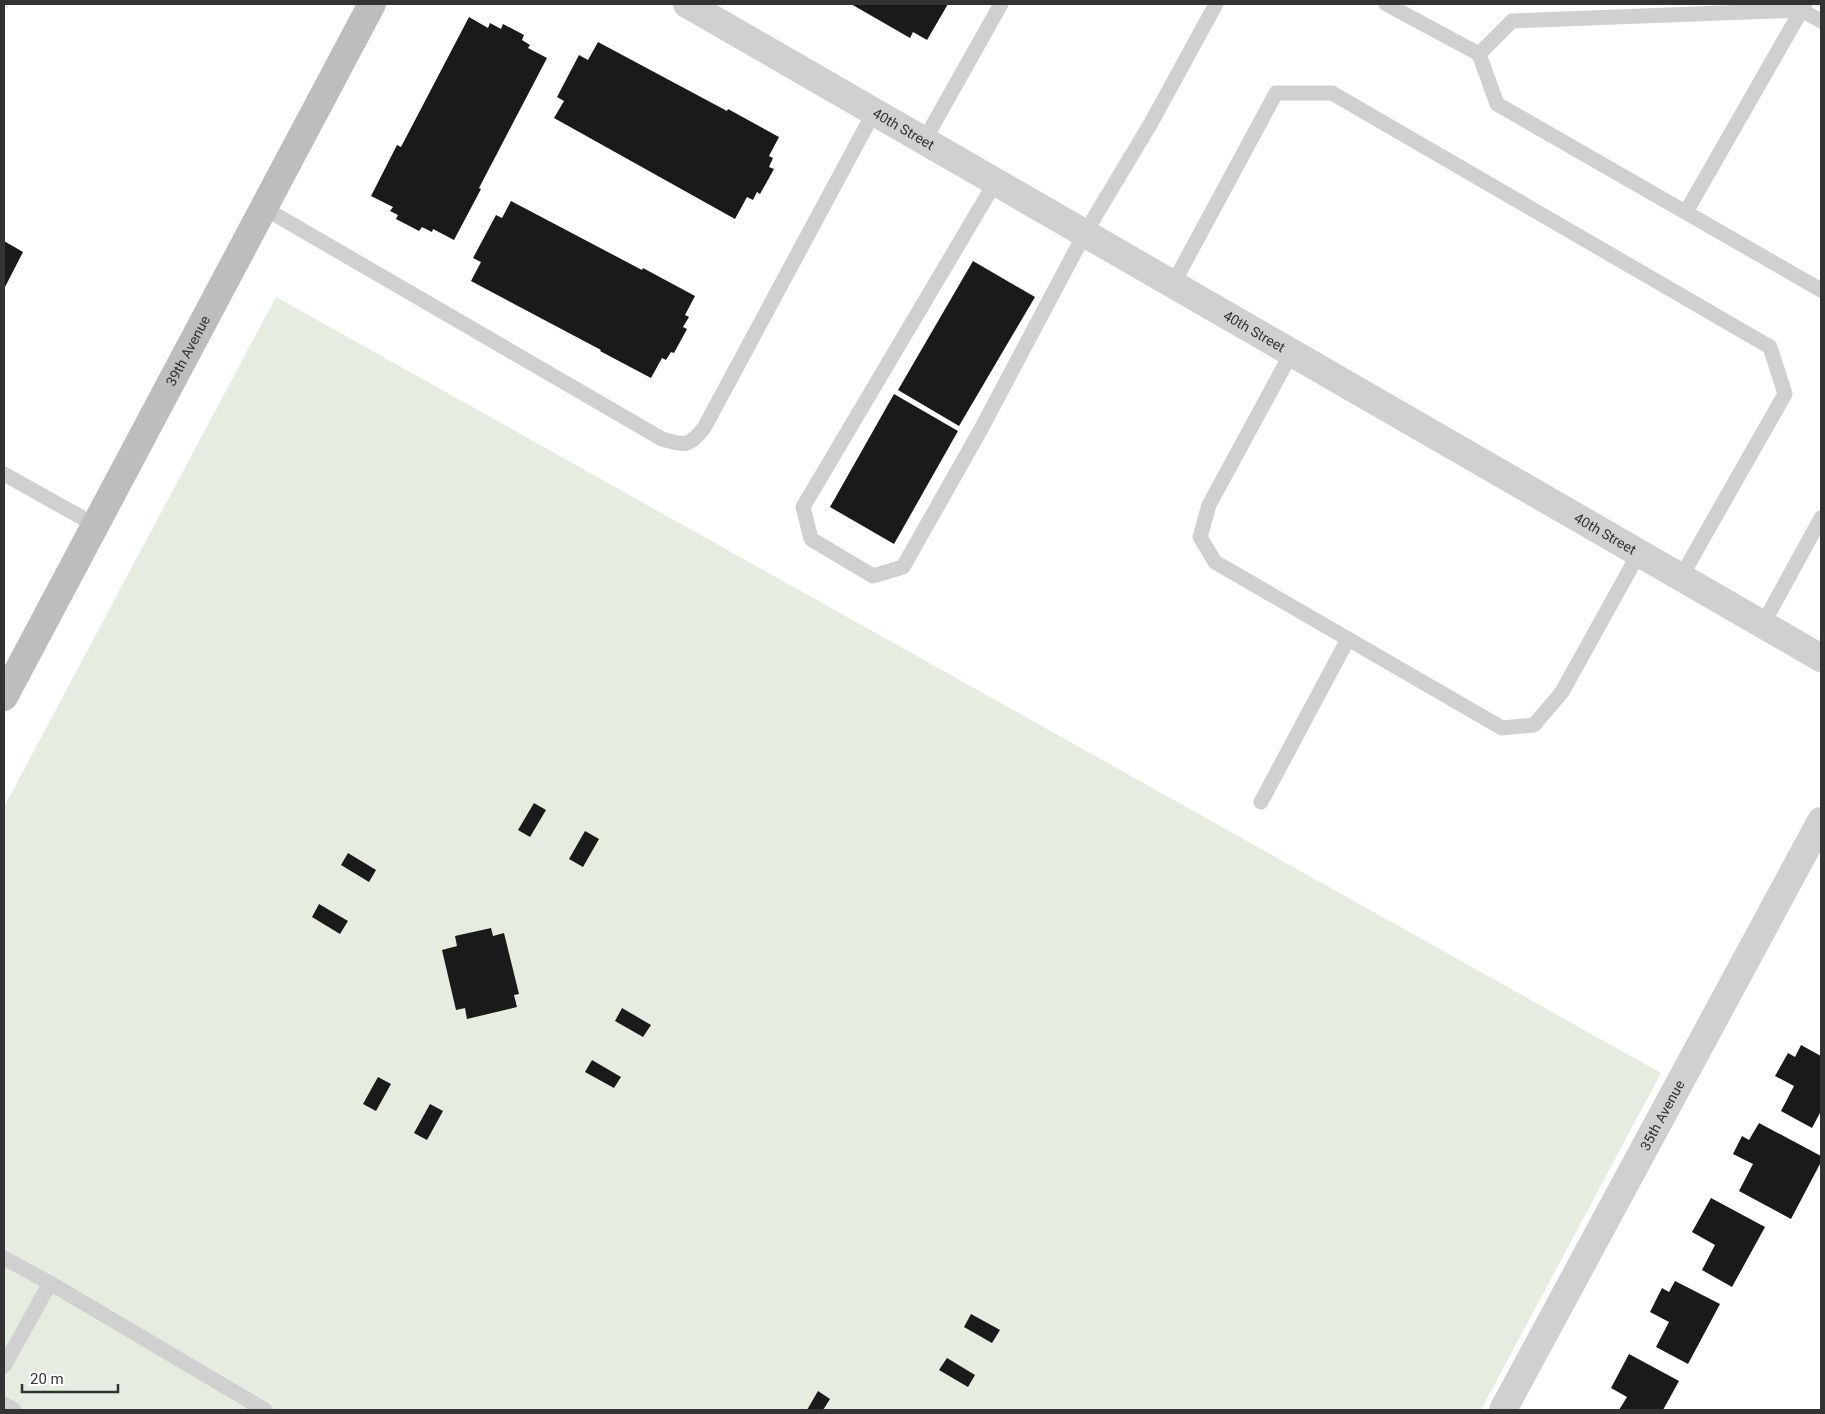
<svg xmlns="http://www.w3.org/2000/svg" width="1825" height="1414" font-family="Roboto,sans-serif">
<rect width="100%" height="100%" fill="#fff"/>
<path fill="#e6ecdf" d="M 276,297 L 1661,1073 L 1481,1410 L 4,1410 L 4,807 Z"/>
<g fill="#1a1a1a">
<path d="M 851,4 L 948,4 L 927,40 L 913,32 L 910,38 Z"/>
<path d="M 469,17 L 488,28 L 490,23 L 501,29 L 503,24 L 524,35 L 522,40 L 530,45 L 528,48 L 547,58 L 479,188 L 481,189 L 454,240 L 433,229 L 432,232 L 422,227 L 419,231 L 396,219 L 398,215 L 390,211 L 393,207 L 371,196 L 397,145 L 401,147 Z"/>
<path d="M 598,42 L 727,111 L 728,109 L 779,137 L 769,156 L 773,158 L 769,167 L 774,169 L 760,194 L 757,192 L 753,200 L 747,197 L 735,219 L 554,118 L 564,101 L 557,97 L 579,55 L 588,60 Z"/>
<path d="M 511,201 L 642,270 L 643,268 L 695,296 L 685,315 L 689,317 L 683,327 L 687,329 L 674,353 L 671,352 L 666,360 L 662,358 L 651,378 L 600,351 L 601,350 L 471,281 L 481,262 L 473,258 L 496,215 L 502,218 Z"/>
<path d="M 4,241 L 23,252 L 4,289 Z"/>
<path d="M 973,261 L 1035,297 L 959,426 L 898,390 Z"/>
<path d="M 894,394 L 958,431 L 894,544 L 830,507 Z"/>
<path d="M 534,803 L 546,810 L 530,837 L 518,830 Z"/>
<path d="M 585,831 L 599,839 L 583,867 L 569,859 Z"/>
<path d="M 348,853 L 376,870 L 369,882 L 341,865 Z"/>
<path d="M 319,904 L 348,921 L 340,934 L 312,917 Z"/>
<path d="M 491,928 L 493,936 L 504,933 L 519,994 L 514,995 L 517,1007 L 467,1019 L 465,1008 L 456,1010 L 442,950 L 457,946 L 455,936 Z"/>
<path d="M 622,1008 L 651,1025 L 643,1037 L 615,1021 Z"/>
<path d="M 1801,1045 L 1821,1056 L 1821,1111 L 1812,1128 L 1781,1111 L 1794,1086 L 1775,1076 L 1788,1053 L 1795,1057 Z"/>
<path d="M 592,1060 L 621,1077 L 614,1088 L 585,1072 Z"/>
<path d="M 378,1077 L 391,1084 L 376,1111 L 363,1104 Z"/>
<path d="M 430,1104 L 443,1111 L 427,1140 L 414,1133 Z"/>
<path d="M 1759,1123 L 1821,1156 L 1821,1162 L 1791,1219 L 1739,1191 L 1753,1164 L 1733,1154 L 1742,1136 L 1749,1140 Z"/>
<path d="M 1711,1198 L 1765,1227 L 1732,1287 L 1702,1270 L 1715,1245 L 1692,1232 Z"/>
<path d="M 1675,1281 L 1720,1304 L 1688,1364 L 1656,1347 L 1669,1322 L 1650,1312 L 1662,1288 L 1669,1292 Z"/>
<path d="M 971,1314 L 1000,1330 L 992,1343 L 964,1327 Z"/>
<path d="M 1629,1354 L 1679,1381 L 1663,1410 L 1619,1410 L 1627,1397 L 1611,1388 Z"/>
<path d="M 947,1358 L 975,1375 L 968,1387 L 939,1370 Z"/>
<path d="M 818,1391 L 830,1399 L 823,1410 L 807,1410 Z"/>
</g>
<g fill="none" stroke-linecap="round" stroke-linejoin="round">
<g stroke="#d0d0d0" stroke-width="15">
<path d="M 1386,4 L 1479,54 L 1512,21 L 1801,10 L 1821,21"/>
<path d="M 1479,54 L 1497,104 L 1821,290"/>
<path d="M 924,141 L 1001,4"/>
<path d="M 996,181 L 803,507 L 811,539 L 873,576 L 903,567 L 980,431 L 1085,233 L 1151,123 L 1216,4"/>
<path d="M 264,208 L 662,439 C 685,445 688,448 704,428 L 874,112"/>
<path d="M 1686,212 L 1805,4"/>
<path d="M 1173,284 L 1276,93 L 1332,93 L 1770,347 L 1785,394 L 1681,577"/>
<path d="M 1292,352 L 1209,505 L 1200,537 L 1215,562 L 1502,728 L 1534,725 L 1562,692 L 1639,553"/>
<path d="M 4,474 L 95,525"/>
<path d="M 1763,624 L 1821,518"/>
<path d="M 1261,802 L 1348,639"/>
<path d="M 4,1258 L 50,1283 L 265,1410"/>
<path d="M 4,1366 L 50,1283"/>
<path d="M 4,1404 L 14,1410"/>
</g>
<g stroke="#d0d0d0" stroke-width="28">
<path id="s1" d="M 687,4 L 1821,658"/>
<path id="s2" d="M 1503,1410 L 1821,821"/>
</g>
<path stroke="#bdbdbd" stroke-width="28" id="s3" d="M 4,697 L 372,4"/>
</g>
<g text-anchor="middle" stroke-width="5" stroke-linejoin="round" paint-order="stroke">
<g font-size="14" fill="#333" stroke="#fff">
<text dy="5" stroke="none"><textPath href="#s1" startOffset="250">40th Street</textPath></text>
<text dy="5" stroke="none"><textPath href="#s1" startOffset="655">40th Street</textPath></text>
<text dy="5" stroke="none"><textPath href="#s3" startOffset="392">39th Avenue</textPath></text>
<text dy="5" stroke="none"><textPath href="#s1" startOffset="1060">40th Street</textPath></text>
<text dy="5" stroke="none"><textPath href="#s2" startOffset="335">35th Avenue</textPath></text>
</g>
</g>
<rect width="1825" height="1414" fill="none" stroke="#333333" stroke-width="10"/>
<path d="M22 1384v8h96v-8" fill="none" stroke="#333333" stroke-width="2.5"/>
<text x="30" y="1384" font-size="15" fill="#333333" stroke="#ffffff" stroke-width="4" paint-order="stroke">20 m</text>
</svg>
